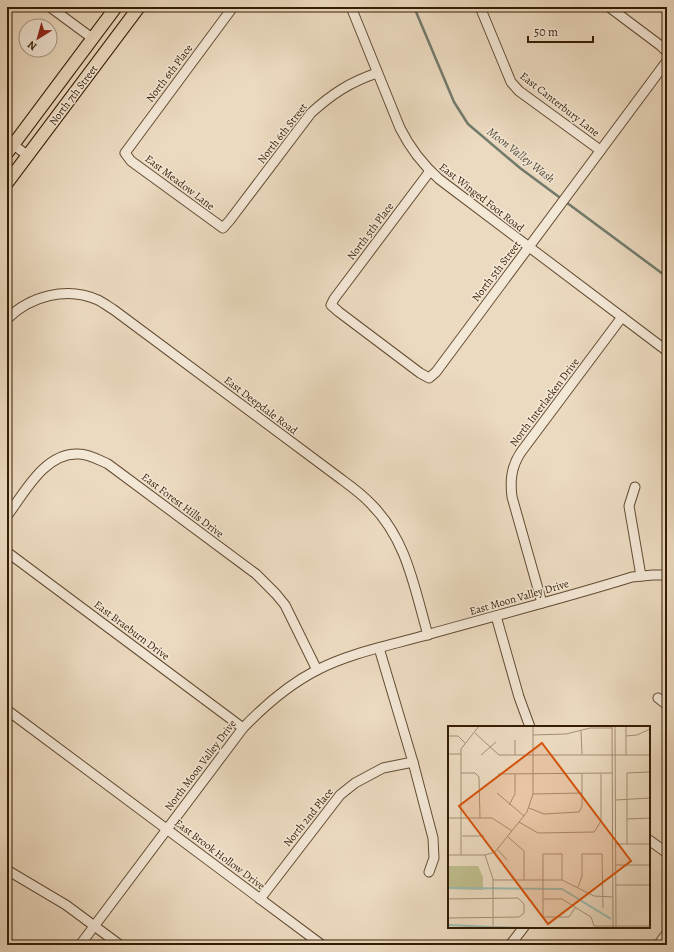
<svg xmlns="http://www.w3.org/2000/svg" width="674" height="952" font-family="Alegreya,serif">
<rect width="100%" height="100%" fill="#ecdac0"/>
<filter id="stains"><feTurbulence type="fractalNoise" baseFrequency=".005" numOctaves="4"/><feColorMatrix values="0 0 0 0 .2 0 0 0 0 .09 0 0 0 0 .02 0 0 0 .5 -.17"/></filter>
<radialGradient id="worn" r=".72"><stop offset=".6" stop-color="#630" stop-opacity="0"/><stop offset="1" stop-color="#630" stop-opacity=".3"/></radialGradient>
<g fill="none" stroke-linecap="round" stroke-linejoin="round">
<path stroke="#717b6c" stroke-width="2.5" d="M 414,7 L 454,102 L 468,124 L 520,168 L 667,277"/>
<defs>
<g id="minor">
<path d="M 50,7 L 92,38"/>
<path d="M 233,7 L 125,153 L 131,161 L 223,228 L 230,220 L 311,113 C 332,94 350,82 377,73"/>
<path d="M 351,7 L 400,128 C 410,148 422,164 439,179 L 667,351"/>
<path d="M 480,7 L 511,82 L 519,91 L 600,150"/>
<path d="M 609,7 L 661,46 L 667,52"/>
<path d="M 7,140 L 27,155"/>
<path d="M 430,171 L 334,299 L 331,305 L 339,312 L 420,373 L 429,378 L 436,372 L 667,61"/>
<path d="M 7,319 C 30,296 67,286 98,300 C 104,303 109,307 114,310 L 337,476 C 349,485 361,493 371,504 C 407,540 414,587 428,635"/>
<path d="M 635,487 L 629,506 L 641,576"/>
<path d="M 7,516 C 25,492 45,452 79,454 C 89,454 99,460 108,464 L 256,574 L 276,594 L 285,605 L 317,670"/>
<path d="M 7,552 L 243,728"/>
<path d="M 542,603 L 512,497 C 510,481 511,467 521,452 L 622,317"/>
<path d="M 496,616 L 519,697 L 530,727"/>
<path d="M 379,648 L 413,762 L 433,838 L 434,858 L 429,872"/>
<path d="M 658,698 L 667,705"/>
<path d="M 7,710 L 322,945"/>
<path d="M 649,840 L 667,853"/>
<path d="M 7,870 L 66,905 L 120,945"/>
<path d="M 260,899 L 340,795 L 355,783 L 383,768 L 413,762"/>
<path d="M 80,945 L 243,728 C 265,705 288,685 317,670 C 352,652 392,645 430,634 C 497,615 565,598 632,577 L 653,575 L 667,575"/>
<path d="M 510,945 L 524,927"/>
<path d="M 658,945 L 667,933"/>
</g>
<g id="major">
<path d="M 7,153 L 116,7"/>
<path d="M 7,183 L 139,7"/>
</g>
</defs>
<use href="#minor" stroke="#634c32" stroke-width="11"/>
<use href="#major" stroke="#351c03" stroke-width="14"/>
<use href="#minor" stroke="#f3e7d6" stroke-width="9"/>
<use href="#major" stroke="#ecdac0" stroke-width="12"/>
</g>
<g text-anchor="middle" stroke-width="3" stroke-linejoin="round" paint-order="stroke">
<g font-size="11" fill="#351c03" stroke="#f3e7d6">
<text transform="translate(169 73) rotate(-53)" y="4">North 6th Place</text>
<text transform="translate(73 95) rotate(-53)" y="4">North 7th Street</text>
<text transform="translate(560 104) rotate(38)" y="4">East Canterbury Lane</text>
<text transform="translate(282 133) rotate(-52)" y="4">North 6th Street</text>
<text transform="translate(180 182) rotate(37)" y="4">East Meadow Lane</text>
<text transform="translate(482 197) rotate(38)" y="4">East Winged Foot Road</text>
<text transform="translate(370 231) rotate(-53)" y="4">North 5th Place</text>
<text transform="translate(496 271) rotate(-53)" y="4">North 5th Street</text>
<text transform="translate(544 402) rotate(-53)" y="4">North Interlacken Drive</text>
<text transform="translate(261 405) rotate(37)" y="4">East Deepdale Road</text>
<text transform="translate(183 505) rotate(37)" y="4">East Forest Hills Drive</text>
<text transform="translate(519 597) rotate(-16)" y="4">East Moon Valley Drive</text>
<text transform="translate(132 630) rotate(37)" y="4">East Braeburn Drive</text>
<text transform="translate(200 765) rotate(-53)" y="4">North Moon Valley Drive</text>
<text transform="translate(308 817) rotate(-51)" y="4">North 2nd Place</text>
<text transform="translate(220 854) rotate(37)" y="4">East Brook Hollow Drive</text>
</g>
<g font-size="12" font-style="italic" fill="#534c38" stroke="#f3e7d6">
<text transform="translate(521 155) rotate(38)" y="4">Moon Valley Wash</text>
</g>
</g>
<g transform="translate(448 726)">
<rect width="202" height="202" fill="#ecdac0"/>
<path d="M 0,140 L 30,140 L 35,151 L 35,164 L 0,163 Z" fill="#bfbd8d"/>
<path fill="none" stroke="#99bbb2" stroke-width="2" d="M 0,162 L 114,163 L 163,193M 0,199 L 44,201M 46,201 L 83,202"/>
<path fill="none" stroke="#a38e74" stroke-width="1" d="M 164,0 L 165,202M 167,0 L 168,202M 178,0 L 178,29M 133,5 L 134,28M 27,7 L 51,29 L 202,29M 85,9 L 118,8 L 142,2 L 164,2M 0,10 L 10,10 L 17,17M 178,10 L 189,9 L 202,3M 67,14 L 67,29M 0,28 L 13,28M 33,29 L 48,16M 13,47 L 27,47 L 31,51 L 32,92M 50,48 L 164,47M 49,67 L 76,90M 85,68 L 134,67M 168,74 L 202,72M 61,79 L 67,68 L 67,48M 81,82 L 96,88 L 131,86 L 134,80 L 134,48M 0,92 L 44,92 L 64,105M 179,93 L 202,92M 71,96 L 90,107 L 146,106 L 153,95 L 153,48M 14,110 L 36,110M 60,111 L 76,125 L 76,154M 167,118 L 202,118M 179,118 L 179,47 L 202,46M 50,124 L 59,134M 0,129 L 37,129 L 47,126 L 79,86 L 85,68 L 85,0M 13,129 L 13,23 L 31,0M 37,129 L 45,153 L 45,202M 168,139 L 202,139M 45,154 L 114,154 L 146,170 L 165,171M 114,154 L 114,128 L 95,128 L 95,191 L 121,191 L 127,182M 168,159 L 202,159M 130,161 L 134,150 L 134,128 L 154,128 L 155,182M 0,173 L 70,172 L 76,178 L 76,187 L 71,191 L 0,192M 95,173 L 114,173 L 143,191 L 146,200 L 202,200"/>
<path fill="#d6530b" fill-opacity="0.15" stroke="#d6530b" stroke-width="2" d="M 94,17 L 183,135 L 100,198 L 11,80 Z"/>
<rect width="202" height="202" fill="none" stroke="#351c03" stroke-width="2"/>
</g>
<rect width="674" height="952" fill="none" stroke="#ecdac0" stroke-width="24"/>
<rect x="8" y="8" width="658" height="936" fill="none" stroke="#351c03" stroke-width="2"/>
<rect x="12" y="12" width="650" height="928" fill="none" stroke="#351c03"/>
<g transform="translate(38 38) rotate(217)"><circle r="19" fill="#f3e7d6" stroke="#a79682"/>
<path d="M0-3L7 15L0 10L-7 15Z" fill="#8f2418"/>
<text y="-6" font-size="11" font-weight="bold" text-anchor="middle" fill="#351c03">N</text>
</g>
<path d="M528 36v6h65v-6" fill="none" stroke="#351c03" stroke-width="2"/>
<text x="534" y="36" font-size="12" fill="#351c03" stroke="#f3e7d6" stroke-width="3" paint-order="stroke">50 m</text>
<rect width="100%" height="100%" filter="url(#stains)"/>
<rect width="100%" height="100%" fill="url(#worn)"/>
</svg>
